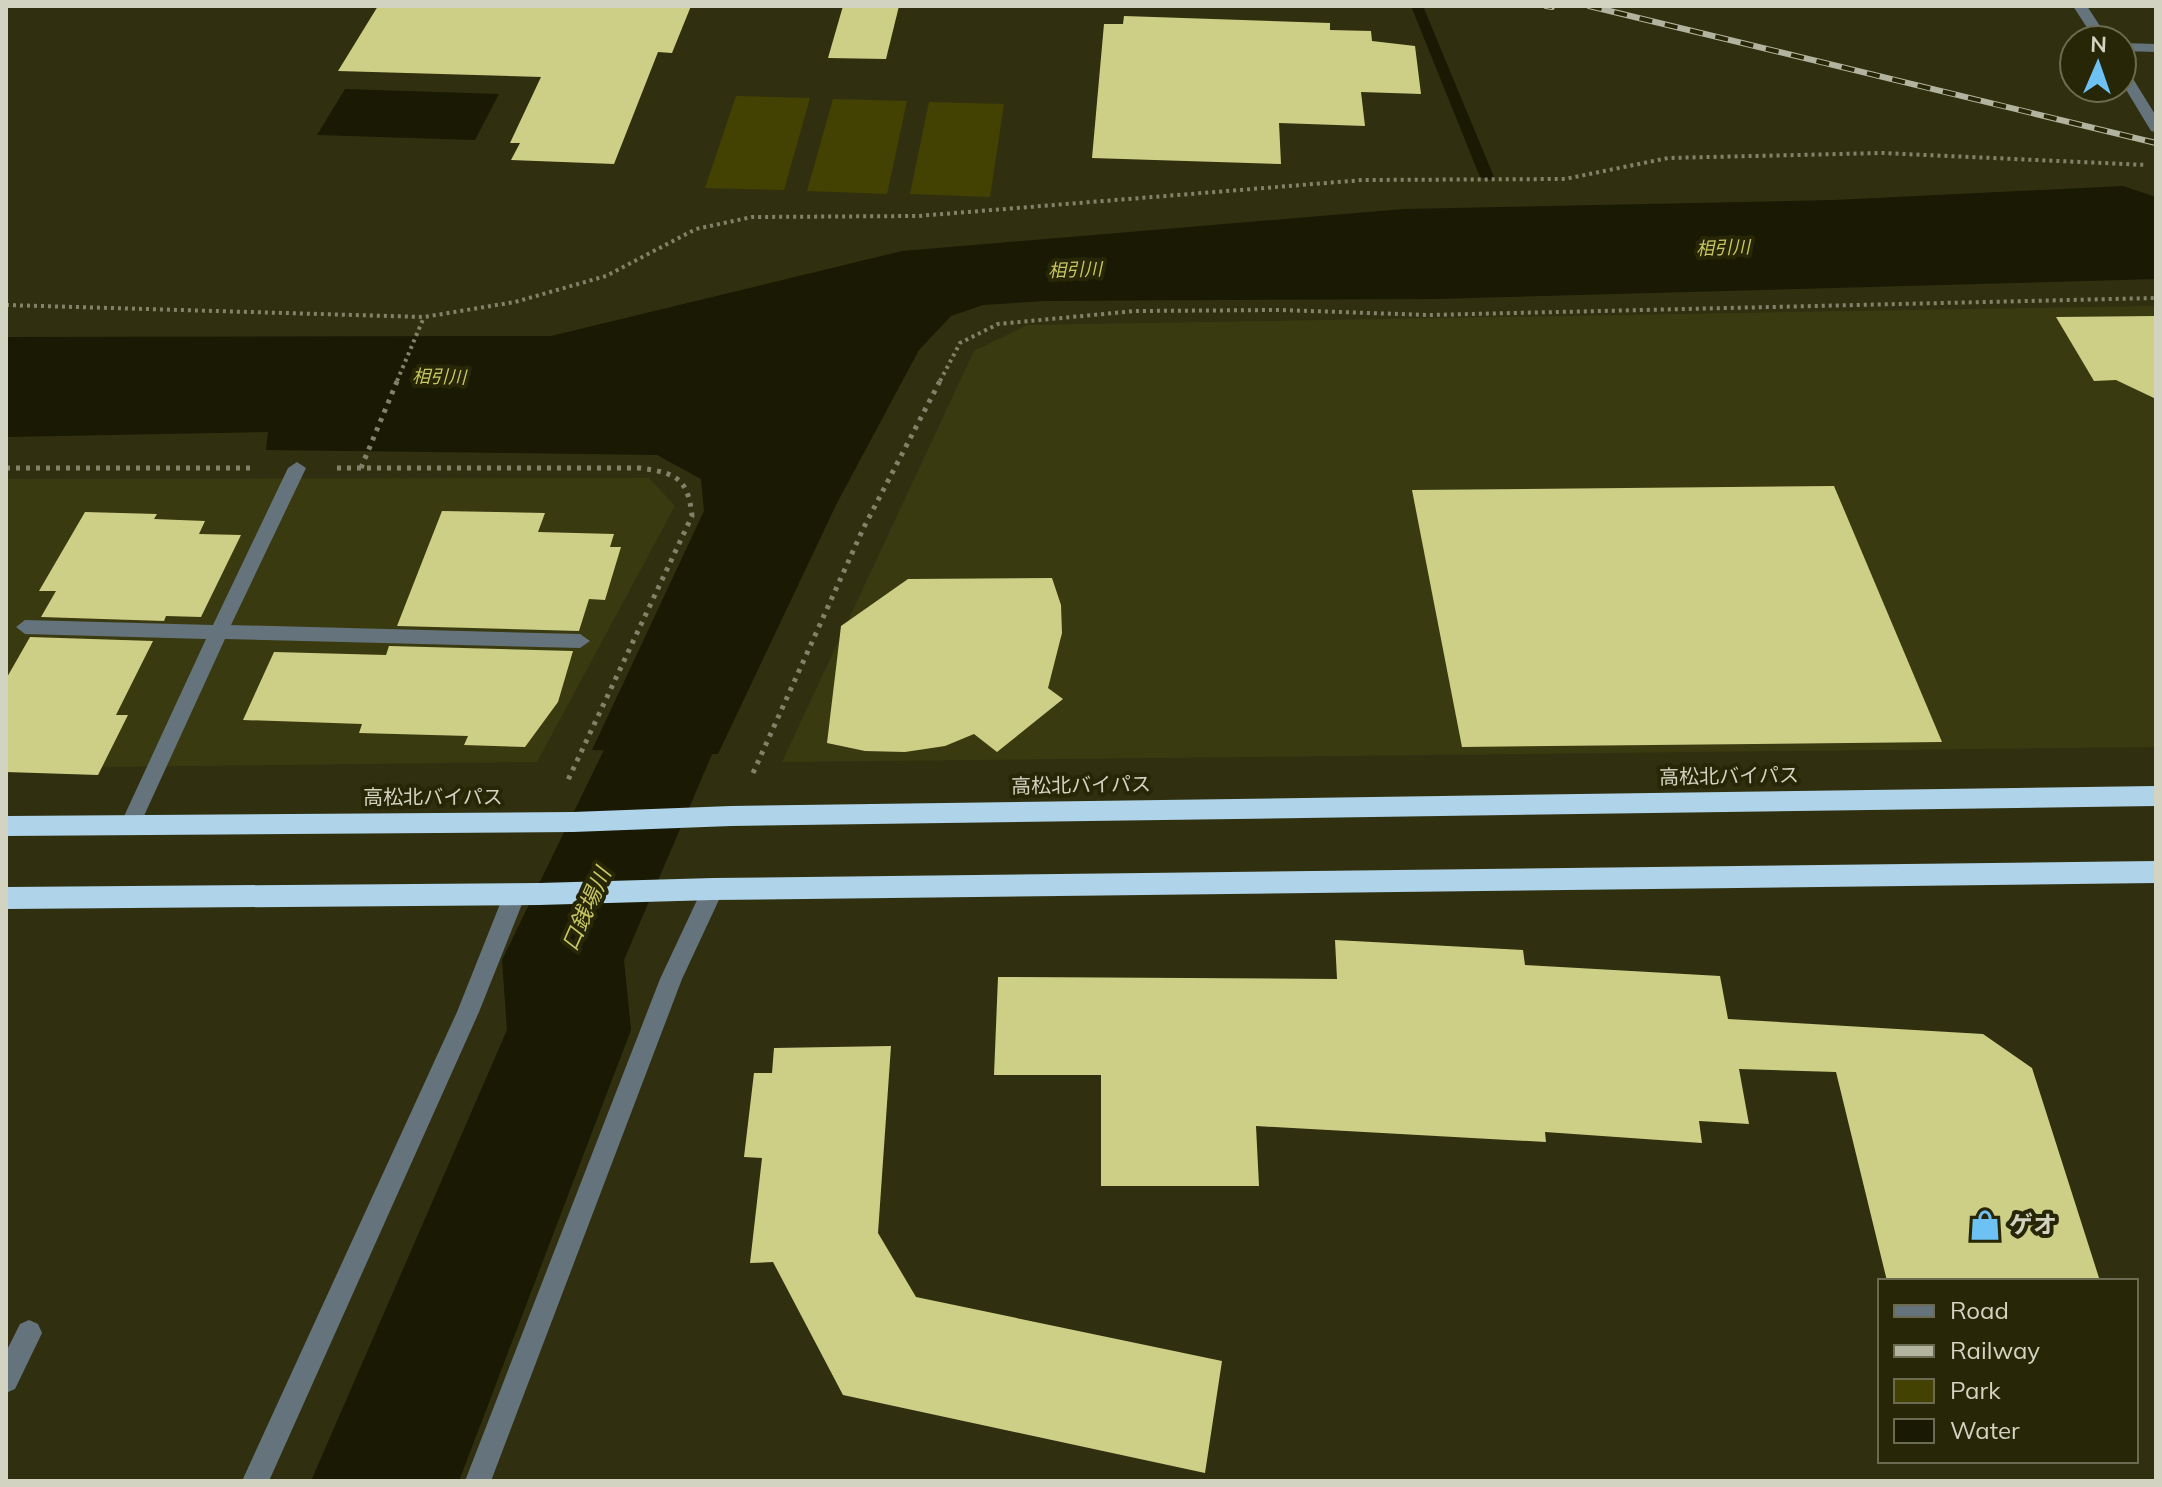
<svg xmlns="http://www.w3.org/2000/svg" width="2162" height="1487" font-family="Mulish,'Noto Sans JP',sans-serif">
<rect width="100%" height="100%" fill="#303010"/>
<g fill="#3a3a11">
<path d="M 2156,306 L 2156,747 L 782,762 L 974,351 L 1027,325 Z"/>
<path d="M 649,478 L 675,506 L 537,762 L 6,768 L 6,479 Z"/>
</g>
<g fill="#434203">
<path d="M 736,96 L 810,98 L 784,190 L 705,188 Z"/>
<path d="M 833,99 L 907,101 L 887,194 L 807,191 Z"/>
<path d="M 929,102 L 1004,104 L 990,197 L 910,194 Z"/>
</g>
<g fill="#191904">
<path d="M 345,89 L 499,94 L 475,140 L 317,135 Z"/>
<path d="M 2123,186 L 2156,197 L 2156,279 L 1436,299 L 1044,301 L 983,305 L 951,316 L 919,350 L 837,503 L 718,754 L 592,750 L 704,511 L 701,479 L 657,455 L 266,450 L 268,432 L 6,437 L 6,337 L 551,336 L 902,251 L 1404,209 L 1834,200 Z"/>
</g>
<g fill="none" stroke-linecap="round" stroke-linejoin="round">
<path fill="#191904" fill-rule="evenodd" d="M 1411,6 L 1423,6 L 1494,177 L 1492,180 L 1480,177 Z"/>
<path fill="#191904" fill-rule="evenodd" d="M 720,575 L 757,587 L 772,614 L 624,960 L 631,1030 L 459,1481 L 311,1481 L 507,1030 L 502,960 L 683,587 Z"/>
</g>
<g fill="#cecf86">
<path d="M 378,6 L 691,6 L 672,53 L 658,52 L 614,164 L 511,160 L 520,143 L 510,143 L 541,77 L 338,71 Z"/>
<path d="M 843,6 L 899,6 L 886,59 L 828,58 Z"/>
<path d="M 1124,16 L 1330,23 L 1330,30 L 1371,31 L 1372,41 L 1415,46 L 1421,94 L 1361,92 L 1365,126 L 1279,123 L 1281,164 L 1092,158 L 1104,24 L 1123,24 Z"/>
<path d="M 2156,316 L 2156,399 L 2116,380 L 2094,381 L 2056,317 Z"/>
<path d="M 1834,486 L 1942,742 L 1462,747 L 1412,490 Z"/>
<path d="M 442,511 L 545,513 L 538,532 L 614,534 L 610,547 L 621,547 L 605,600 L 589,599 L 579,631 L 397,626 Z"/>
<path d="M 85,512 L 157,514 L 154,519 L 205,521 L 199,534 L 241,535 L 201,617 L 166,616 L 164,621 L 41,617 L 56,591 L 39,591 Z"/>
<path d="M 1052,578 L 1061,605 L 1062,633 L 1048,688 L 1063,699 L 997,752 L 974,734 L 945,746 L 905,752 L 865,751 L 827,743 L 841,626 L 908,579 Z"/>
<path d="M 30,637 L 153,641 L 116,715 L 128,715 L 98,775 L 6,772 L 6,679 Z"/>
<path d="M 389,646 L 573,651 L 558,702 L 525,747 L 464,745 L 468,736 L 359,733 L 362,724 L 243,720 L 274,652 L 386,655 Z"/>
<path d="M 1335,940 L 1523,950 L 1525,965 L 1720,976 L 1728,1019 L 1983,1034 L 2032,1068 L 2100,1281 L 1887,1281 L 1836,1072 L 1739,1069 L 1749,1124 L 1699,1121 L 1702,1143 L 1545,1132 L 1546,1142 L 1256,1126 L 1259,1186 L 1101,1186 L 1101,1075 L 994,1075 L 998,977 L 1337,979 Z"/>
<path d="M 891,1046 L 878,1233 L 916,1297 L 1222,1361 L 1205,1473 L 843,1395 L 773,1262 L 750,1263 L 762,1158 L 744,1157 L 754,1073 L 772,1073 L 774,1048 Z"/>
</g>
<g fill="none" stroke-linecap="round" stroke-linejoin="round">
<g stroke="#82826a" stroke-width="4" stroke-dasharray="3 4" stroke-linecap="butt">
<path d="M 6,305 L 424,317 L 515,302 L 606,276 L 696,229 L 752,217 L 918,216 L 1363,180 L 1565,179 L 1668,158 L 1882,153 L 2147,165"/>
<path d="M 397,381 L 424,317"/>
<path d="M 940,381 L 960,343 L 998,324 L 1135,311 L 1280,310 L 1429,315 L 2156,298"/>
</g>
<g stroke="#82826a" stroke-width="5" stroke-dasharray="4 6" stroke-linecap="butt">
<path d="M 6,468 L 251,468"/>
<path d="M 337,468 L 640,468 C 676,473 688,478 692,516 L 568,780"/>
<path d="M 361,468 L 398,379"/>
<path d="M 753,773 L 863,529 L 941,379"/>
</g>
<g fill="#65737c" fill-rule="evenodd">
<path d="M 2073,6 L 2087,6 L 2109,40 L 2095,40 Z"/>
<path d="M 2122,43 L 2156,44 L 2156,52 L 2122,51 Z"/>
<path d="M 2122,68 L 2127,69 L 2156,116 L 2156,132 L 2151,131 L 2122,83 Z"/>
<path d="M 297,462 L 306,468 L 231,625 L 580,634 L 590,641 L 580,648 L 225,639 L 137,831 L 130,834 L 123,831 L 120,825 L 206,639 L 25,634 L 16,627 L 25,620 L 213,625 L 288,468 Z"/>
<path d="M 713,880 L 721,883 L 724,889 L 682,979 L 491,1481 L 465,1481 L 660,979 L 705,883 Z"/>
<path d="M 515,885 L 523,888 L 526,894 L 479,1012 L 269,1481 L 242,1481 L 457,1012 L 504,894 L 507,888 Z"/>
<path d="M 29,1320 L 38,1324 L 42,1333 L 15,1389 L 6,1393 L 6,1352 L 20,1324 Z"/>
</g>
<g fill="#afd3e9" fill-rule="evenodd">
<path d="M 2156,786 L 2156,806 L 731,826 L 573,832 L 6,836 L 6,816 L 573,812 L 731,806 Z"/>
<path d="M 2156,861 L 2156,883 L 713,900 L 539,905 L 6,909 L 6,887 L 539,883 L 713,878 Z"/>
</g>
<defs>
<g id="rail">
<path d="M 1546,6 L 1552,7"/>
<path d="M 1589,6 L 2156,143"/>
</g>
</defs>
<use href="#rail" stroke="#b3b49f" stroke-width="6"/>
<use href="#rail" stroke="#272606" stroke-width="4" stroke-dasharray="13" stroke-linecap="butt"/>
</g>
<defs>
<symbol id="shop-bare" viewBox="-9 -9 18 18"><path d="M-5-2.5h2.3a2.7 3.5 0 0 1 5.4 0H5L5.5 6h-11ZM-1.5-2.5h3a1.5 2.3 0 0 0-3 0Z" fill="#6dc2f3" stroke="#272606" stroke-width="2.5" paint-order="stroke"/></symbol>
</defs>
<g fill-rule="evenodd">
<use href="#shop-bare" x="1963" y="1203" width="44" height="44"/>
</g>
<g text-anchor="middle" stroke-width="8" stroke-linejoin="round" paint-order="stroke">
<g font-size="18" font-style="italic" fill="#c8c763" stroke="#272606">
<text transform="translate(1723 248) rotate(-2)" y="6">相引川</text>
<text transform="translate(1075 270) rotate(-2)" y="6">相引川</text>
<text transform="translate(439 377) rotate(1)" y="6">相引川</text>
</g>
<g font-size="20" fill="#d2d3c1" stroke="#272606">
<text transform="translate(1729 776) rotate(-1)" y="7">高松北バイパス</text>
<text transform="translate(1081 785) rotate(-1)" y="7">高松北バイパス</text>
<text x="433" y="804">高松北バイパス</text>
</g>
<g font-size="22" font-style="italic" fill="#c8c763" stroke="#272606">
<text transform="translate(586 909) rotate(-66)" y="8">口銭場川</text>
</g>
<g font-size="24" font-weight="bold" fill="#d2d3c1" stroke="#272606" text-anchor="start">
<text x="2009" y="1233">ゲオ</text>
</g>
</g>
<rect width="2162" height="1487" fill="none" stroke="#d2d3c1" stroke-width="16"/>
<rect x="1878" y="1279" width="260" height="184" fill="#272606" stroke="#6b6b51" stroke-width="2"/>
<rect x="1894" y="1305" width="40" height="12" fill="#65737c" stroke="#6b6b51" stroke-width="2"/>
<text x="1950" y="1319" font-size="24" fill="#d2d3c1">Road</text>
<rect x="1894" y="1345" width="40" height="12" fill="#b3b49f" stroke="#6b6b51" stroke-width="2"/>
<text x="1950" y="1359" font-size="24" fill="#d2d3c1">Railway</text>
<rect x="1894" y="1379" width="40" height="24" fill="#434203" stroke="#6b6b51" stroke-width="2"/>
<text x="1950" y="1399" font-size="24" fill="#d2d3c1">Park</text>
<rect x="1894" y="1419" width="40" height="24" fill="#191904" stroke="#6b6b51" stroke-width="2"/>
<text x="1950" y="1439" font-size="24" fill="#d2d3c1">Water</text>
<g transform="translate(2098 64) rotate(2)"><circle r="38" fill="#272606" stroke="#6b6b51" stroke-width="2"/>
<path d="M0-6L14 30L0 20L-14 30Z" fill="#6dc2f3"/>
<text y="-12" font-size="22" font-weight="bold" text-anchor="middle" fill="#d2d3c1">N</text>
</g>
</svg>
